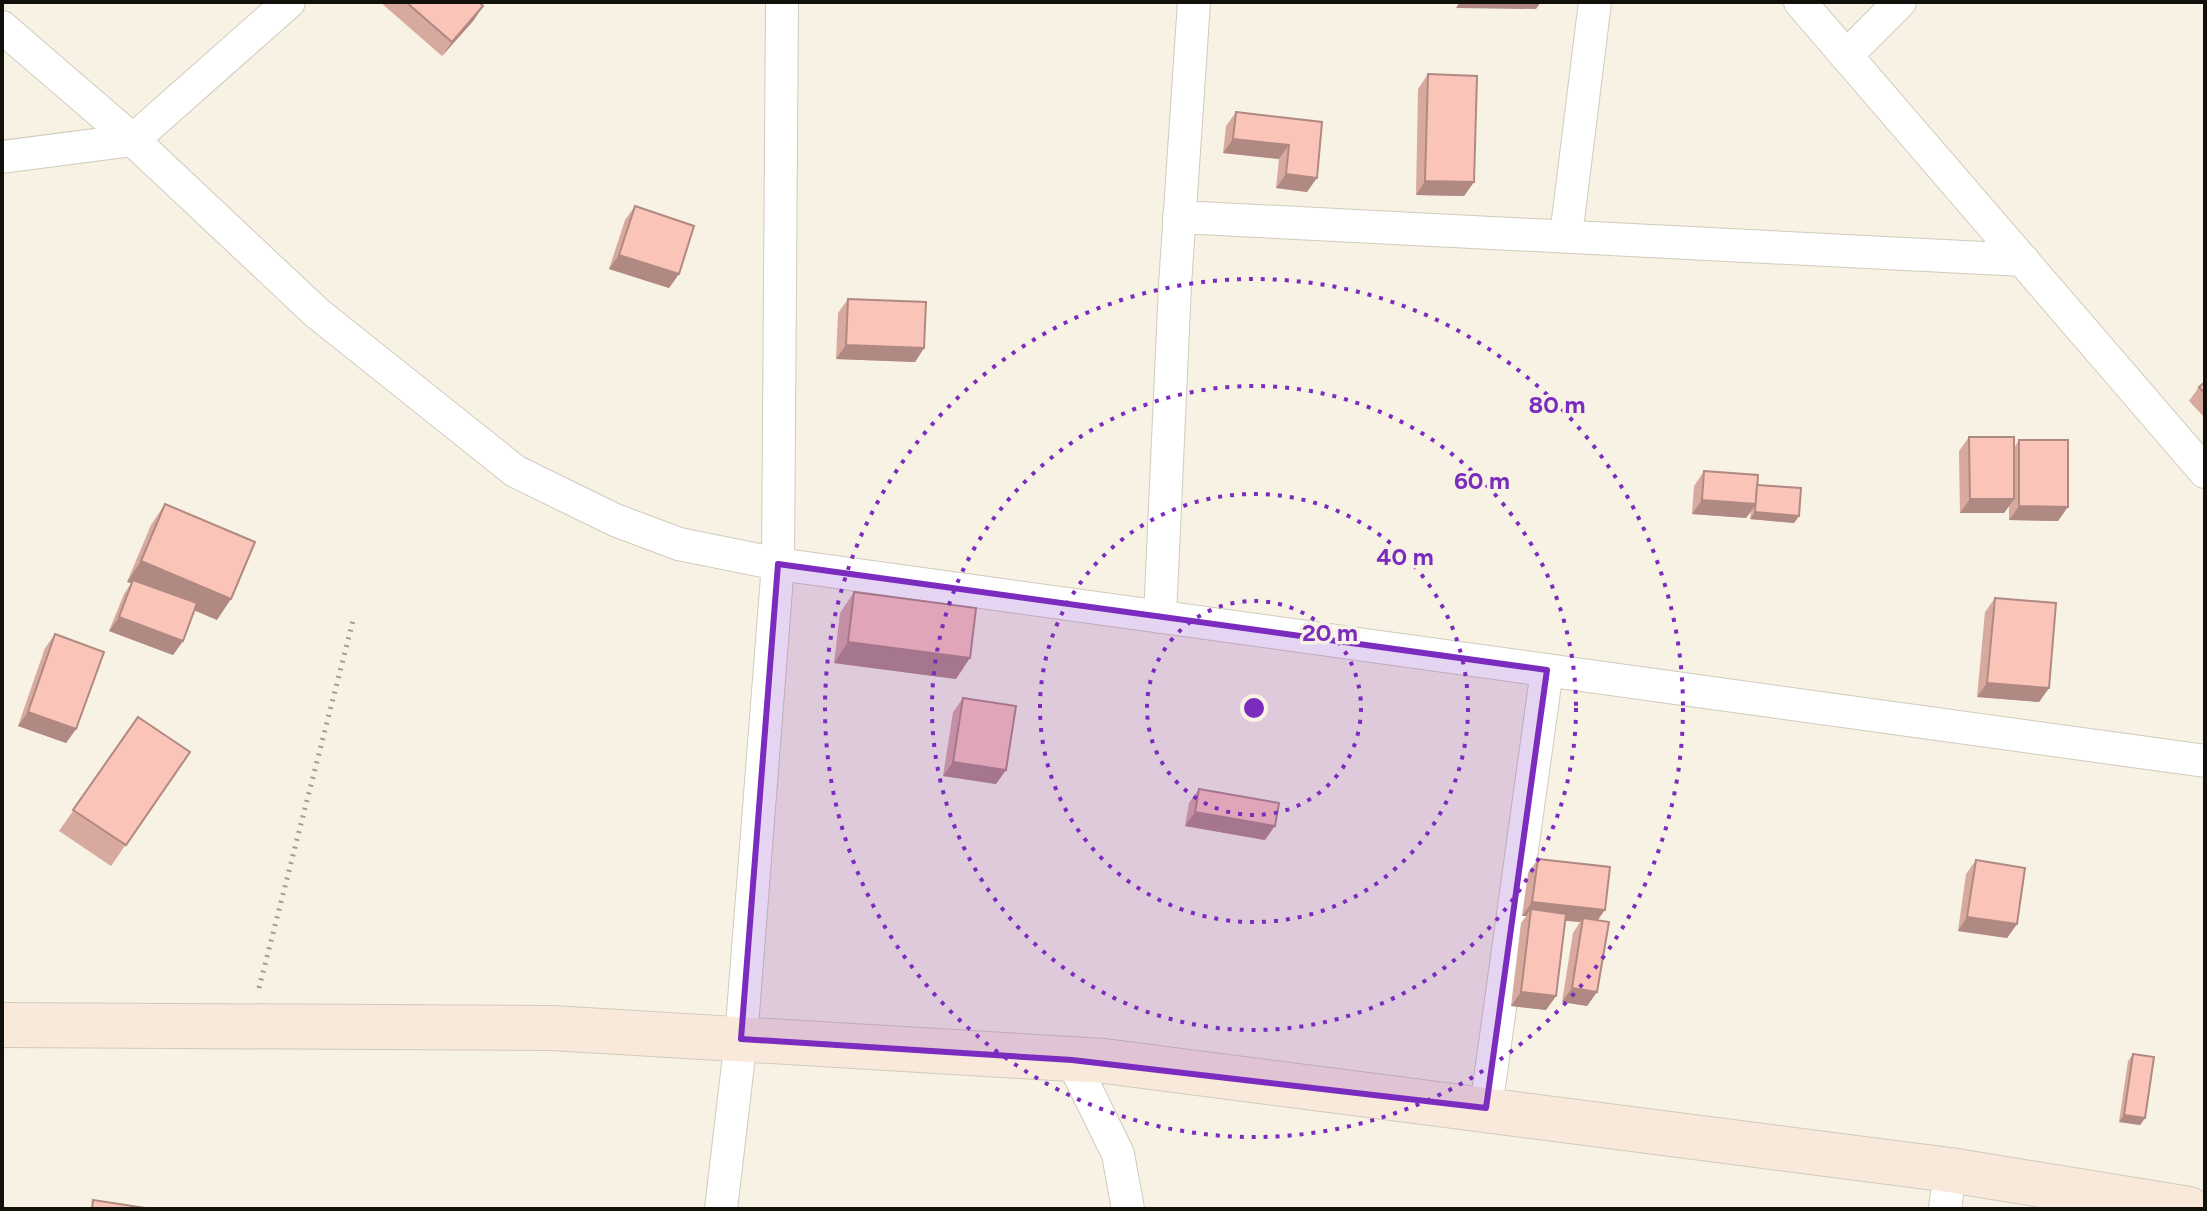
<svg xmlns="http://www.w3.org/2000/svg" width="2207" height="1211" font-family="Figtree,sans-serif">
<rect width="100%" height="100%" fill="#f7f2e3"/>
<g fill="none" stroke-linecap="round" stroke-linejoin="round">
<defs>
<g id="street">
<path d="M 1800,2 L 2205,472"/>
<path d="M 2,27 L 133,140 L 317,313 L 515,471 L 615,520 L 679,544 L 778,564 L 2205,761"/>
<path d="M 1846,56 L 1900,2"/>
<path d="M 2,157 L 133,140 L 289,2"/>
<path d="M 1179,217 L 2023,260"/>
<path d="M 1566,236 L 1595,2"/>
<path d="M 1160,617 L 1175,285 L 1194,2"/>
<path d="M 1072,1060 L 1118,1154 L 1128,1209"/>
<path d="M 1486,1108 L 1547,670"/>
<path d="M 721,1209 L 741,1039 L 778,564 L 782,2"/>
<path d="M 1945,1209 L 1950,1170"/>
</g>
<path id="secondary" d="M 2,1025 L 552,1028 L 1104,1061 L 1950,1170 L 2189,1209"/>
</defs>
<use href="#street" stroke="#d0cbbc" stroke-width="34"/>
<use href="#secondary" stroke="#d0cbbc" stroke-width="46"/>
<path stroke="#a09c91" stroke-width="5" stroke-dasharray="2 6" stroke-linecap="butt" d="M 259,988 L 354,617"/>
<use href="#street" stroke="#fff" stroke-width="32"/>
<use href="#secondary" stroke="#f9e9da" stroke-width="44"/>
</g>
<g fill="#d8a99f">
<path d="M 380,2 L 479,2 L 474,20 L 442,56 Z"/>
<path d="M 1428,74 L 1474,182 L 1464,196 L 1416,195 L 1418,89 Z"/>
<path d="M 1236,112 L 1322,122 L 1307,192 L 1276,188 L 1279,159 L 1223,153 L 1226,126 Z"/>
<path d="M 635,206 L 679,274 L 669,288 L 609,269 L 625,220 Z"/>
<path d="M 848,299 L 924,348 L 915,362 L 836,359 L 838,313 Z"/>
<path d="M 2205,382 L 2205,418 L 2189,401 L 2199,387 Z"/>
<path d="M 1969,437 L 2014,448 L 2019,440 L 2058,521 L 2009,520 L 2009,506 L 2004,513 L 1960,513 L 1959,451 Z"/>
<path d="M 1704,471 L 1757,485 L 1799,516 L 1794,523 L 1750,519 L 1751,512 L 1746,518 L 1692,514 L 1694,486 Z"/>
<path d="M 165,504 L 217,620 L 195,610 L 183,641 L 173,655 L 109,631 L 124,594 L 131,583 L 127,582 L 151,525 Z"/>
<path d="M 854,592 L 956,679 L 834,663 L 840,613 Z"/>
<path d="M 1995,598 L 2049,688 L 2039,702 L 1977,697 L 1985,612 Z"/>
<path d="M 55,634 L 76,729 L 66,743 L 18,726 L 45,648 Z"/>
<path d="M 963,698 L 1006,770 L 996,784 L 943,776 L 953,712 Z"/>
<path d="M 138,717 L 190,752 L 111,866 L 59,831 Z"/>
<path d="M 1199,789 L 1265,840 L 1185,826 L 1189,803 Z"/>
<path d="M 1538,859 L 1597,921 L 1597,992 L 1587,1006 L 1562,1002 L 1573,933 L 1580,922 L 1565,921 L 1556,996 L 1546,1010 L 1511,1006 L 1521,923 L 1526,916 L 1522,916 L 1528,873 Z"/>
<path d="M 1976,860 L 2017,924 L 2007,938 L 1958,931 L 1966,874 Z"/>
<path d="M 2133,1054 L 2145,1118 L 2140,1125 L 2119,1122 L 2128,1061 Z"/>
</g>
<g fill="#b08982">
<path d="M 1460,2 L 1541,2 L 1536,9 L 1456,8 Z"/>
<path d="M 483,6 L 474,20 L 442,56 L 452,42 Z"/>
<path d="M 1233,139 L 1289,145 L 1279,159 L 1223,153 Z"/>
<path d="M 1286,174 L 1317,178 L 1307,192 L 1276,188 Z"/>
<path d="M 1425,181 L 1474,182 L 1464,196 L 1416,195 Z"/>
<path d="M 619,255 L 679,274 L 669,288 L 609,269 Z"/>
<path d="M 846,345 L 924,348 L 915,362 L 836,359 Z"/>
<path d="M 1970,499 L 2014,499 L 2004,513 L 1960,513 Z"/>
<path d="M 1702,500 L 1756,504 L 1746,518 L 1692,514 Z"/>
<path d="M 2019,506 L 2068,507 L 2058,521 L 2009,520 Z"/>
<path d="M 1755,512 L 1799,516 L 1794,523 L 1750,519 Z"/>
<path d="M 141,561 L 231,599 L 217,620 L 132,584 L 133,580 L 131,583 L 127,582 Z"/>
<path d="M 119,617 L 183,641 L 173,655 L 109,631 Z"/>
<path d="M 848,642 L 970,658 L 956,679 L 834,663 Z"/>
<path d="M 1987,683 L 2049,688 L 2039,702 L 1977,697 Z"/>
<path d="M 28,712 L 76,729 L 66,743 L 18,726 Z"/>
<path d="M 953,762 L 1006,770 L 996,784 L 943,776 Z"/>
<path d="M 1195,812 L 1275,826 L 1265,840 L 1185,826 Z"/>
<path d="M 1532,902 L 1605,910 L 1595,924 L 1583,918 L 1580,922 L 1530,917 L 1531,909 L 1526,916 L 1522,916 Z"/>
<path d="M 1967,917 L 2017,924 L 2007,938 L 1958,931 Z"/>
<path d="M 1572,988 L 1597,992 L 1587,1006 L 1562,1002 Z"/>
<path d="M 1521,992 L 1556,996 L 1546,1010 L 1511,1006 Z"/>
<path d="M 2124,1115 L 2145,1118 L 2140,1125 L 2119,1122 Z"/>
</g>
<g fill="#fbc4b9" stroke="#b08982" stroke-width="2">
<path d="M 406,2 L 479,2 L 483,6 L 452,42 Z"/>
<path d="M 1428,74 L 1477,76 L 1474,182 L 1425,181 Z"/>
<path d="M 1236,112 L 1322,122 L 1317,178 L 1286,174 L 1289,145 L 1233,139 Z"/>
<path d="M 635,206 L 694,226 L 679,274 L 619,255 Z"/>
<path d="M 848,299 L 926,302 L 924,348 L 846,345 Z"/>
<path d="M 2205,382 L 2205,394 L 2199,387 Z"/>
<path d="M 1969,437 L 2014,437 L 2014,499 L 1970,499 Z"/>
<path d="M 2019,440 L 2068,440 L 2068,507 L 2019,506 Z"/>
<path d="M 1704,471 L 1758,475 L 1756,504 L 1702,500 Z"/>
<path d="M 1757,485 L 1801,488 L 1799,516 L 1755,512 Z"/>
<path d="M 165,504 L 255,542 L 231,599 L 141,561 Z"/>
<path d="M 133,580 L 197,603 L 183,641 L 119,617 Z"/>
<path d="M 854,592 L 976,608 L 970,658 L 848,642 Z"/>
<path d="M 1995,598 L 2056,603 L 2049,688 L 1987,683 Z"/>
<path d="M 55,634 L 104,652 L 76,729 L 28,712 Z"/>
<path d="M 963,698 L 1016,706 L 1006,770 L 953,762 Z"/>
<path d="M 138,717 L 190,752 L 126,845 L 73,810 Z"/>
<path d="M 1199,789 L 1279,803 L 1275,826 L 1195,812 Z"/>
<path d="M 1538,859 L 1610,867 L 1605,910 L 1532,902 Z"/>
<path d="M 1976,860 L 2025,868 L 2017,924 L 1967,917 Z"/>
<path d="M 1531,909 L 1566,914 L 1556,996 L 1521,992 Z"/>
<path d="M 1583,918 L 1609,922 L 1597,992 L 1572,988 Z"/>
<path d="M 2133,1054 L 2154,1057 L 2145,1118 L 2124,1115 Z"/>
<path d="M 93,1200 L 146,1208 L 146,1209 L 92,1209 Z"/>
</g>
<path fill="#7b2cbf" fill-opacity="0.2" stroke="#7b2cbf" stroke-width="6" stroke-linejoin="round" d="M 778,564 L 1547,670 L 1486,1108 L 1072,1060 L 741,1039 Z"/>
<g fill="none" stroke="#7b2cbf" stroke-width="4" stroke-dasharray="4 8">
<circle cx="1254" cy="708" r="107"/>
<circle cx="1254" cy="708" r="214"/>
<circle cx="1254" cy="708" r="322"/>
<circle cx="1254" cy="708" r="429"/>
</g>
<circle cx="1254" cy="708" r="12" fill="#7b2cbf" stroke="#f7f2e3" stroke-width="4"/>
<g font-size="24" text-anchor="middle" font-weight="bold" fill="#7b2cbf" stroke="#f7f2e3" stroke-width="7" stroke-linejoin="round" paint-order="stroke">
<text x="1557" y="413">80 m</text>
<text x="1482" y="489">60 m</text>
<text x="1405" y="565">40 m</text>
<text x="1330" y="641">20 m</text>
</g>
<rect width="2207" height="1211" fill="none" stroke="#12100b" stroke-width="8"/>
</svg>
